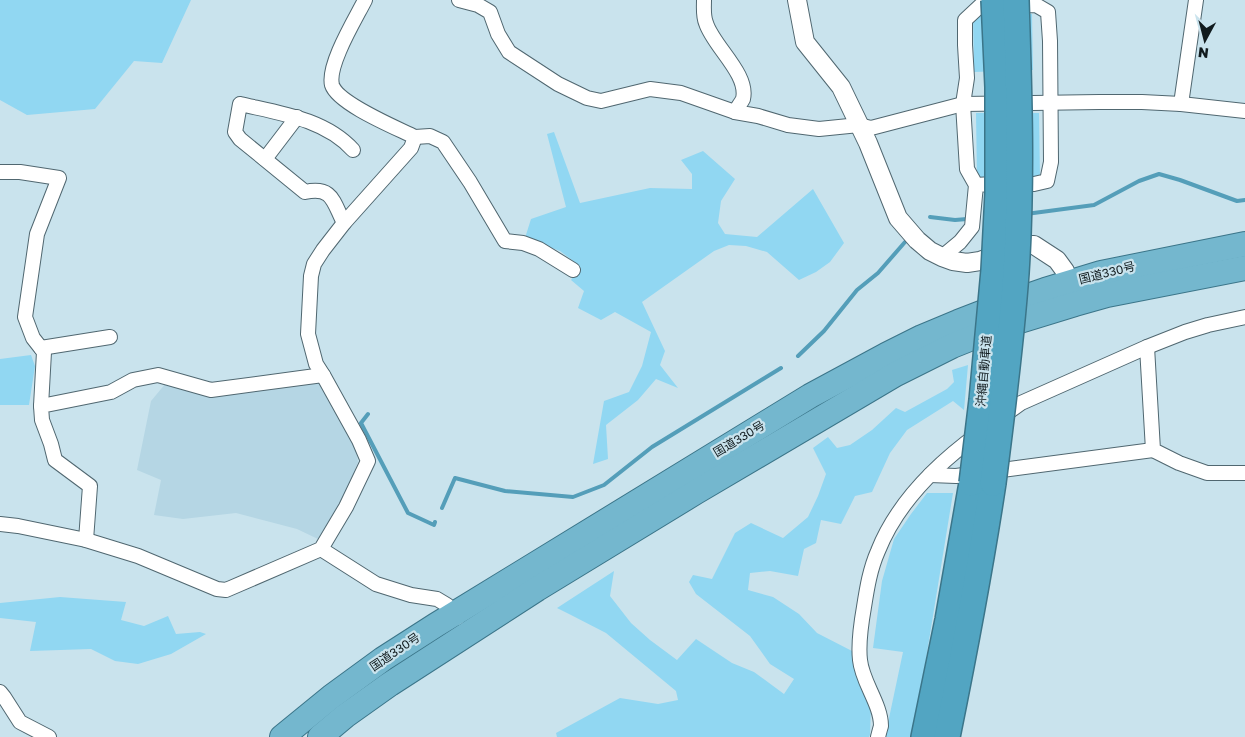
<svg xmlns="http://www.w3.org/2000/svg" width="1245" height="737" font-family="'Golos Text','Noto Sans JP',sans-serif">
<rect width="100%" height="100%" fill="#c9e3ed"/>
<path fill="#b5d6e4" d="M 320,381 L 356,449 L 358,462 L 341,504 L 318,539 L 297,529 L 236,513 L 183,519 L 154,515 L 161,480 L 137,470 L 151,401 L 166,383 L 193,390 Z"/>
<g fill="#91d7f2">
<path d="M 0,0 L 191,0 L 162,63 L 134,61 L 95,109 L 27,115 L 0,100 Z"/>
<path d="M 1032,14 L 1033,70 L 974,72 L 973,16 Z"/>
<path d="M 976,113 L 1039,113 L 1040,179 L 977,179 Z"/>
<path d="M 554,132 L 580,203 L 650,188 L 692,189 L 692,174 L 681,160 L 703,151 L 735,179 L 721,201 L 718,223 L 725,234 L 757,237 L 813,189 L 844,243 L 830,262 L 816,272 L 799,280 L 767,252 L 746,246 L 729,245 L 714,251 L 642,302 L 665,351 L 660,365 L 678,388 L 656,379 L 638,400 L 606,425 L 608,459 L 593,464 L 604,401 L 629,392 L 642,366 L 651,332 L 615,312 L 601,320 L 578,308 L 584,291 L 571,280 L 580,266 L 560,251 L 525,238 L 531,219 L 566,207 L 547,134 Z"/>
<path d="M 31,355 L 35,366 L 29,405 L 0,405 L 0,359 Z"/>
<path d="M 968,365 L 964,410 L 953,401 L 907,430 L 890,453 L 872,492 L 855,496 L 841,524 L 821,520 L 816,543 L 804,549 L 798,576 L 770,571 L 750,573 L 748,590 L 773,597 L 799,614 L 817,633 L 852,651 L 856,675 L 871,704 L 870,735 L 869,737 L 557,737 L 556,733 L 620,698 L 658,704 L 678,700 L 676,691 L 606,633 L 571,615 L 557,608 L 614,571 L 610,596 L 631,623 L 650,640 L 677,660 L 696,639 L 732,663 L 754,672 L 784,694 L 794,679 L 770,664 L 750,636 L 696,594 L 689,582 L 693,575 L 712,579 L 735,533 L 751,523 L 783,538 L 808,517 L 818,496 L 826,474 L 813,448 L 828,437 L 837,448 L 850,445 L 872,430 L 896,408 L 905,412 L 947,389 L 954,382 L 952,370 Z"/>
<path d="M 927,493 L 953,493 L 925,665 L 911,737 L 885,737 L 903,652 L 873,648 L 882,581 L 894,539 L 911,514 Z"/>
<path d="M 60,597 L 126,602 L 121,620 L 144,626 L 168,616 L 176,634 L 200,632 L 206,634 L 171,654 L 138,664 L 115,661 L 91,649 L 30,651 L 36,622 L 0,618 L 0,603 Z"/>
</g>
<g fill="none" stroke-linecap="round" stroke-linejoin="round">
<g stroke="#549eb9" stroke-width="4">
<path d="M 1026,214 L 1094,205 L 1139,181 L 1159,174 L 1180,180 L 1237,201 L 1245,200"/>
<path d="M 930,217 L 955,220 L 967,219"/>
<path d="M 798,356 L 824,331 L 857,290 L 878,273 L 905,242"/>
<path d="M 368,414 L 361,423 L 408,513 L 434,525 L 435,522"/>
<path d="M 442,508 L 455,478 L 505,491 L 573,497 L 604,485 L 652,447 L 781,368"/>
</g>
<defs>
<g id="minor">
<path d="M 459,0 L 478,5 L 490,12 L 498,34 L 509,52 L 558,84 L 587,98 L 601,101 L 650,89 L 681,93 L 735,112"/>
<path d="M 704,0 C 704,8 703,16 706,23 C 713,46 749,74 743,99 C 741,103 737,108 735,112 L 758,116 L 788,125 L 819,129 L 859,125 L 871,128 L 963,104 L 1099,102 L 1142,102 L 1181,104 L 1245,111"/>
<path d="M 1181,104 L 1196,0"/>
<path d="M 415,137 L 430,136 L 443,142 L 470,182 L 505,241 L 523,243 L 539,249 L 573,270"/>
<path d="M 265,159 L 297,117"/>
<path d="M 0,172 L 20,172 L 59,178 L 37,234 L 25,317 L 33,338 L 44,352 L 41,406"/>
<path d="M 344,223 C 333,202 333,186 305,192 L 240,139 L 235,132 L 240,104 C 279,113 325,119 353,150"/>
<path d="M 942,257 L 960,242 L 972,227 L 976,185 L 1009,183 L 1034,184 L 1047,181 L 1051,162 L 1050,41 L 1048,12 L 1036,5 L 980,6 L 965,20 L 965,45 L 967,78 L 963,104 L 967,169 L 976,185"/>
<path d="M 1147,347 L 1153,450 L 1179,463 L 1207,473 L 1245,473"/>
<path d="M 41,348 L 110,337"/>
<path d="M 1000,418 L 1021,403 L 1147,347 L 1185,332 L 1208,325 L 1245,317"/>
<path d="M 930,475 L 956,476 L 1153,450"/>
<path d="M 0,524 L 18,526 L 86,540 L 138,556 L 217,589 L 226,590 L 321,549 L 346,507 L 368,461 L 359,440 L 323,375 L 316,364 L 308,334 L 311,276 L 314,264 L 323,250 L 344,223 L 411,148 L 415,137 C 397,128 338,104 332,85 C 327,65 356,18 365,0"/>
<path d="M 86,540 L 90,486 L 55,460 L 51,444 L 42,420 L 41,406 L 111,392 L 133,380 L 158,375 L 211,390 L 323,375"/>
<path d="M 321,549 L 376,584 L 411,595 L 437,599 L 447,605 L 457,618"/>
<path d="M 0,692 L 4,697 L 20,722 L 49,737"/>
<path d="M 878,737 C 879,733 880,729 881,726 C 881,704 862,682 860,660 C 858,643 861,624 864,607 C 867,588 870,569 878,551 C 897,503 937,464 978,434"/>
</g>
<path id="tertiary" d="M 797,0 L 805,42 L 841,87 L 868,143 L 898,218 L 917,240 L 930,251 L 942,257 L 953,261 L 967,263 L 980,261 L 999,254 L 1015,245 L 1034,245 L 1057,260 L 1065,271 L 1072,294"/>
<g id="trunk">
<path d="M 282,737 L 331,697 L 383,659 L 436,625 L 810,396 L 886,355 L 922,337 L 958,322 L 1002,305 L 1045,290 L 1101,273 L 1245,244"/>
<path d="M 320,737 L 345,716 L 390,684 L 537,589 L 696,492 L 896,374 L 952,346 L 997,328 L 1075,304 L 1107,295 L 1245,268"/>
</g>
<g id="motorway">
<path d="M 924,737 L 948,620 L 972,483"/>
<path d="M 947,737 C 964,653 980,569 993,483"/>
</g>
</defs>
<use href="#minor" stroke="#506770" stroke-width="16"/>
<use href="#tertiary" stroke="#506770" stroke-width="20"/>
<use href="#trunk" stroke="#3b7589" stroke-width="26"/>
<use href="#motorway" stroke="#3b7589" stroke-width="28"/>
<use href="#minor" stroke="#fff" stroke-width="14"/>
<use href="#tertiary" stroke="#fff" stroke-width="18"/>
<use href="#trunk" stroke="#74b7ce" stroke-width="24"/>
<use href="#motorway" stroke="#52a5c2" stroke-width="25"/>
<defs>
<g id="motorway-bridge">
<path d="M 972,483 L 982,400 L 994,270 L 998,193 L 998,87 L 994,0"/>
<path d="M 993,483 C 1002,413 1011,343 1016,273 C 1022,182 1019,91 1016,0"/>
</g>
</defs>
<use href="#motorway-bridge" stroke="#3b7589" stroke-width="28" stroke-linecap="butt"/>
<use href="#motorway-bridge" stroke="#52a5c2" stroke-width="25"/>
</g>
<g text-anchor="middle" stroke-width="4.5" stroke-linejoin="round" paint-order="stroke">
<g font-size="12" fill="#111b1e" stroke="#c9e3ed">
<text transform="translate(1107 273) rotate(-14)" y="4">国道330号</text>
<text transform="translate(984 371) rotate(-85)" y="4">沖縄自動車道</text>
<text transform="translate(739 439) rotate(-31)" y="4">国道330号</text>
<text transform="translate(395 652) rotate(-34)" y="4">国道330号</text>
</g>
</g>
<g transform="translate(1205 40) rotate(187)" stroke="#c9e3ed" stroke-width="4" paint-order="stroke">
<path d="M0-4L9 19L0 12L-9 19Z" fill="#111b1e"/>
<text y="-8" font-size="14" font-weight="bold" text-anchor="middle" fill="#111b1e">N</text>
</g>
</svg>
